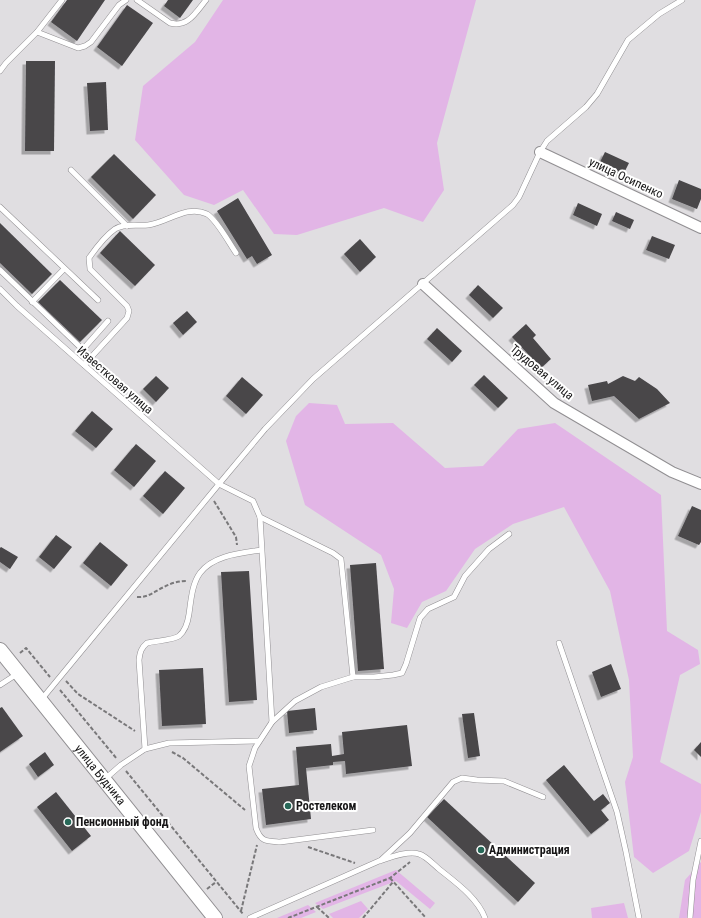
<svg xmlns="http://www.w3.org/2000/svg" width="701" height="918" font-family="'Roboto Condensed',sans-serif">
<defs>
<filter id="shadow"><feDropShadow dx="-3.5" dy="3.5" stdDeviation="0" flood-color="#0004"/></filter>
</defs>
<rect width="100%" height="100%" fill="#e0dee1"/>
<g fill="#e2b5e6">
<path d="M 223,0 L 476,0 L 437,143 L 444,190 L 423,222 L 384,208 L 297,235 L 274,234 L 243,190 L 214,205 L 184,195 L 135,140 L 143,86 L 195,42 Z"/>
<path d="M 309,403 L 337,405 L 345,424 L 393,423 L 445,468 L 483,466 L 518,429 L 555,423 L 661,495 L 667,631 L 698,650 L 700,664 L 680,675 L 660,762 L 701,784 L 701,812 L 689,851 L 653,873 L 634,857 L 625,782 L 633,757 L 629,680 L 610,591 L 564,507 L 513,524 L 475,549 L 446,591 L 422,602 L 407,628 L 391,623 L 394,589 L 381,555 L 305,505 L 286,441 L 296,416 Z"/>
<path d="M 701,862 L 701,918 L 679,918 L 685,880 Z"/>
<path d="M 396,870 L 435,903 L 430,909 L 396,881 L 323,909 L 315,903 Z"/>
<path d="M 361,901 L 368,909 L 359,918 L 333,918 L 329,914 Z"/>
<path d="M 624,903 L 628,918 L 592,918 L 591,908 Z"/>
<path d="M 308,905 L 316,912 L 301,918 L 277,918 Z"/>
</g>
<g fill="#484649" filter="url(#shadow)">
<path d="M 67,0 L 105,0 L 77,41 L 51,22 Z"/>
<path d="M 168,0 L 193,0 L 180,18 L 164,6 Z"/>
<path d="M 127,5 L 153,23 L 122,66 L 97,47 Z"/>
<path d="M 26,61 L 55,61 L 54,151 L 25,151 Z"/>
<path d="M 106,82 L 108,130 L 90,131 L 87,83 Z"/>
<path d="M 605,152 L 629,163 L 623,175 L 599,164 Z"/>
<path d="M 114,154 L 156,195 L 133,219 L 91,177 Z"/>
<path d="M 679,180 L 701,189 L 701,199 L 697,209 L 672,199 Z"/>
<path d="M 238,198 L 272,255 L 257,264 L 252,256 L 247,259 L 217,211 Z"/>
<path d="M 578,203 L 602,214 L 597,226 L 573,215 Z"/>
<path d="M 616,212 L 634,220 L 630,229 L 612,221 Z"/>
<path d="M 0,223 L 52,274 L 32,294 L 0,263 Z"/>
<path d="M 120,231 L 155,265 L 135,286 L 100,253 Z"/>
<path d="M 652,236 L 675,245 L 669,259 L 646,250 Z"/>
<path d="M 360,239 L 376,257 L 360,272 L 344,254 Z"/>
<path d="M 60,280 L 102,320 L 80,342 L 38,302 Z"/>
<path d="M 478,285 L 503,308 L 493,318 L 469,295 Z"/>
<path d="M 187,311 L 197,322 L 183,335 L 173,323 Z"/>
<path d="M 526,324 L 536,335 L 533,338 L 551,359 L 541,368 L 512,337 Z"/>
<path d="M 437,328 L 462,351 L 452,362 L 427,339 Z"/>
<path d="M 484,375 L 508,398 L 498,408 L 474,385 Z"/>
<path d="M 156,376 L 169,388 L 156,402 L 143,389 Z"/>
<path d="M 623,376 L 635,381 L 639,377 L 657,389 L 670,403 L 639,419 L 614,396 L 592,401 L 588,385 L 607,381 L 608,384 Z"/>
<path d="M 242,377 L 263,395 L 246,414 L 226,396 Z"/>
<path d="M 92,411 L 113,429 L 96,448 L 75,431 Z"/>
<path d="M 136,444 L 156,461 L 134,487 L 114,470 Z"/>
<path d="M 165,471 L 185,488 L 163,514 L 143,496 Z"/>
<path d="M 692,506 L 701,510 L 701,542 L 699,545 L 678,536 Z"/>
<path d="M 56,535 L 72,547 L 54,569 L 39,557 Z"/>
<path d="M 100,542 L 128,565 L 111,586 L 83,563 Z"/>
<path d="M 1,547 L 18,557 L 10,569 L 0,562 L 0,548 Z"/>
<path d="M 376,563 L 384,669 L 358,671 L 350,565 Z"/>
<path d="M 249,571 L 257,700 L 229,702 L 221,572 Z"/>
<path d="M 611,664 L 621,689 L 601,697 L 592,672 Z"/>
<path d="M 203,668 L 206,724 L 162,726 L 159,670 Z"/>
<path d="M 2,707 L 23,736 L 0,752 L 0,708 Z"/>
<path d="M 315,708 L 317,730 L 289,733 L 287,711 Z"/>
<path d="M 474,713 L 480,756 L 468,758 L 462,714 Z"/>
<path d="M 407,725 L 412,766 L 346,774 L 345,761 L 333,762 L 333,765 L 306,768 L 311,819 L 266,825 L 262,789 L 299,785 L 296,747 L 331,744 L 332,756 L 344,754 L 342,732 Z"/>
<path d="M 701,742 L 701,757 L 694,750 Z"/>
<path d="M 45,752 L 54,765 L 38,777 L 29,764 Z"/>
<path d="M 564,765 L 594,801 L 603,794 L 610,803 L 601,810 L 609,820 L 591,834 L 546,780 Z"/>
<path d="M 56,792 L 91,836 L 72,851 L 37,807 Z"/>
<path d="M 444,799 L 535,883 L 518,902 L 427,817 Z"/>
</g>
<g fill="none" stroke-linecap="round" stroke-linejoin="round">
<defs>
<g id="service">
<path d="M 137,0 L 170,23 C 188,28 196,12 206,0"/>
<path d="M 37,32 L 78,48 L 85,46 L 91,42 L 119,5 L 126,0"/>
<path d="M 0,71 L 6,63 L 37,32 L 62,0"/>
<path d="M 71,170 L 127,226"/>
<path d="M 0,207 L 98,300"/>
<path d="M 0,270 L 80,347 L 85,347 L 108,321"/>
<path d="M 0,289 L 17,306 L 219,484 L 253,501 L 260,517 L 272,722 L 255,748 L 249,766 L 256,828 C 261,842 266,841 280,842 L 373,830"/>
<path d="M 32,302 L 64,269"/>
<path d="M 84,365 L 127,318 L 129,311 L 127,306 L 90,269 L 89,258 C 96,248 105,236 115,229 C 124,223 138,226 148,225 C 167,223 187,204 207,214 C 217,220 229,243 236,253"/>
<path d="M 260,517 L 333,553 L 341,559 L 353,677"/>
<path d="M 559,643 L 617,812 L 626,852 L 639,918"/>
<path d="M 0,685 L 17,674"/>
<path d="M 41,700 L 219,484 L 265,429 L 313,379 L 513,205 L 519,197 L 540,152 L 547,141 L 586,107 L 597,94 L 628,40 L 659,14 L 682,0"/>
<path d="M 272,722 L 295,701 L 321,687 L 353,677 L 374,677 L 393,675 L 402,673 L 406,664 L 420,618 L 428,609 L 454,597 L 465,576 L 489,549 L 509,534"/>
<path d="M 145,749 L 139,660 C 140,652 141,648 147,643 C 155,641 174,640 179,636 C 185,631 188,621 189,614 C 191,600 192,584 200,573 C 213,555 242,553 261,550"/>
<path d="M 105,779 L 121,765 L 145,749 L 169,743 L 259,741"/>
<path d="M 381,860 L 410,833 L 453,782 L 462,778 L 477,780 L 504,781 L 543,797"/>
<path d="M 250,918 L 379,861 C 389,858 408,850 419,854 C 426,856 433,864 439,869 C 455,882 477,897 485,918"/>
<path d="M 690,918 L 693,880 L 701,841"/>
</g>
<g id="minor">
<path d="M 540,152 L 701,228"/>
<path d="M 423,284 L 554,403 L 672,472 L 701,484"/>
</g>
<g id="secondary">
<path id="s1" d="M 0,650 L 215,918"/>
</g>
</defs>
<use href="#service" stroke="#918f92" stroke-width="6"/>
<use href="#minor" stroke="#918f92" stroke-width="12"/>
<use href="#secondary" stroke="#918f92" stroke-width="16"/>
<g stroke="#79787a" stroke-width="2" stroke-dasharray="4 2" stroke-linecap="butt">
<path d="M 214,501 L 236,537 L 237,545"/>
<path d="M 137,597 C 148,598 155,591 164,587 C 171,583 179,581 187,581"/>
<path d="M 20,653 L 26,648 L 50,677"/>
<path d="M 66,681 L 78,694 L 135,731"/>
<path d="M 60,690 L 117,759"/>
<path d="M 172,752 L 183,758 L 245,810"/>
<path d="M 126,771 L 243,914"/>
<path d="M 308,847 L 355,863"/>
<path d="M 390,878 L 426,918"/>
<path d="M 207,889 L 216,882"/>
<path d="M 317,907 L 329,918"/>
<path d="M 241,911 L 257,845"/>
<path d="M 288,918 L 390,878 L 410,862"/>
<path d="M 363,918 L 393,882"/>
</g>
<use href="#service" stroke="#fff" stroke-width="5"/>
<use href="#minor" stroke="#fff" stroke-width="10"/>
<use href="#secondary" stroke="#fff" stroke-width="14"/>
</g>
<g fill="#276858" stroke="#fff" stroke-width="1.5">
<circle cx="288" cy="806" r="4"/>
<circle cx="68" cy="822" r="4"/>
<circle cx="481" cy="850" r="4"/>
</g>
<g text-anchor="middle" stroke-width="4" stroke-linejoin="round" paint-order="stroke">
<g font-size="12" fill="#171617" stroke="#fff">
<text transform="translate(626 178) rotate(25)" y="4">улица Осипенко</text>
<text transform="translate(542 372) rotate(40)" y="4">Трудовая улица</text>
<text transform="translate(115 380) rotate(41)" y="4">Известковая улица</text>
<text dy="4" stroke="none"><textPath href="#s1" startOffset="160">улица Будника</textPath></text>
</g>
<g font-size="12" font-weight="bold" fill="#171617" stroke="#fff" text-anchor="start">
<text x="296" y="810">Ростелеком</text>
<text x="76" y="826">Пенсионный фонд</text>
<text x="489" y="854">Администрация</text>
</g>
</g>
</svg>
